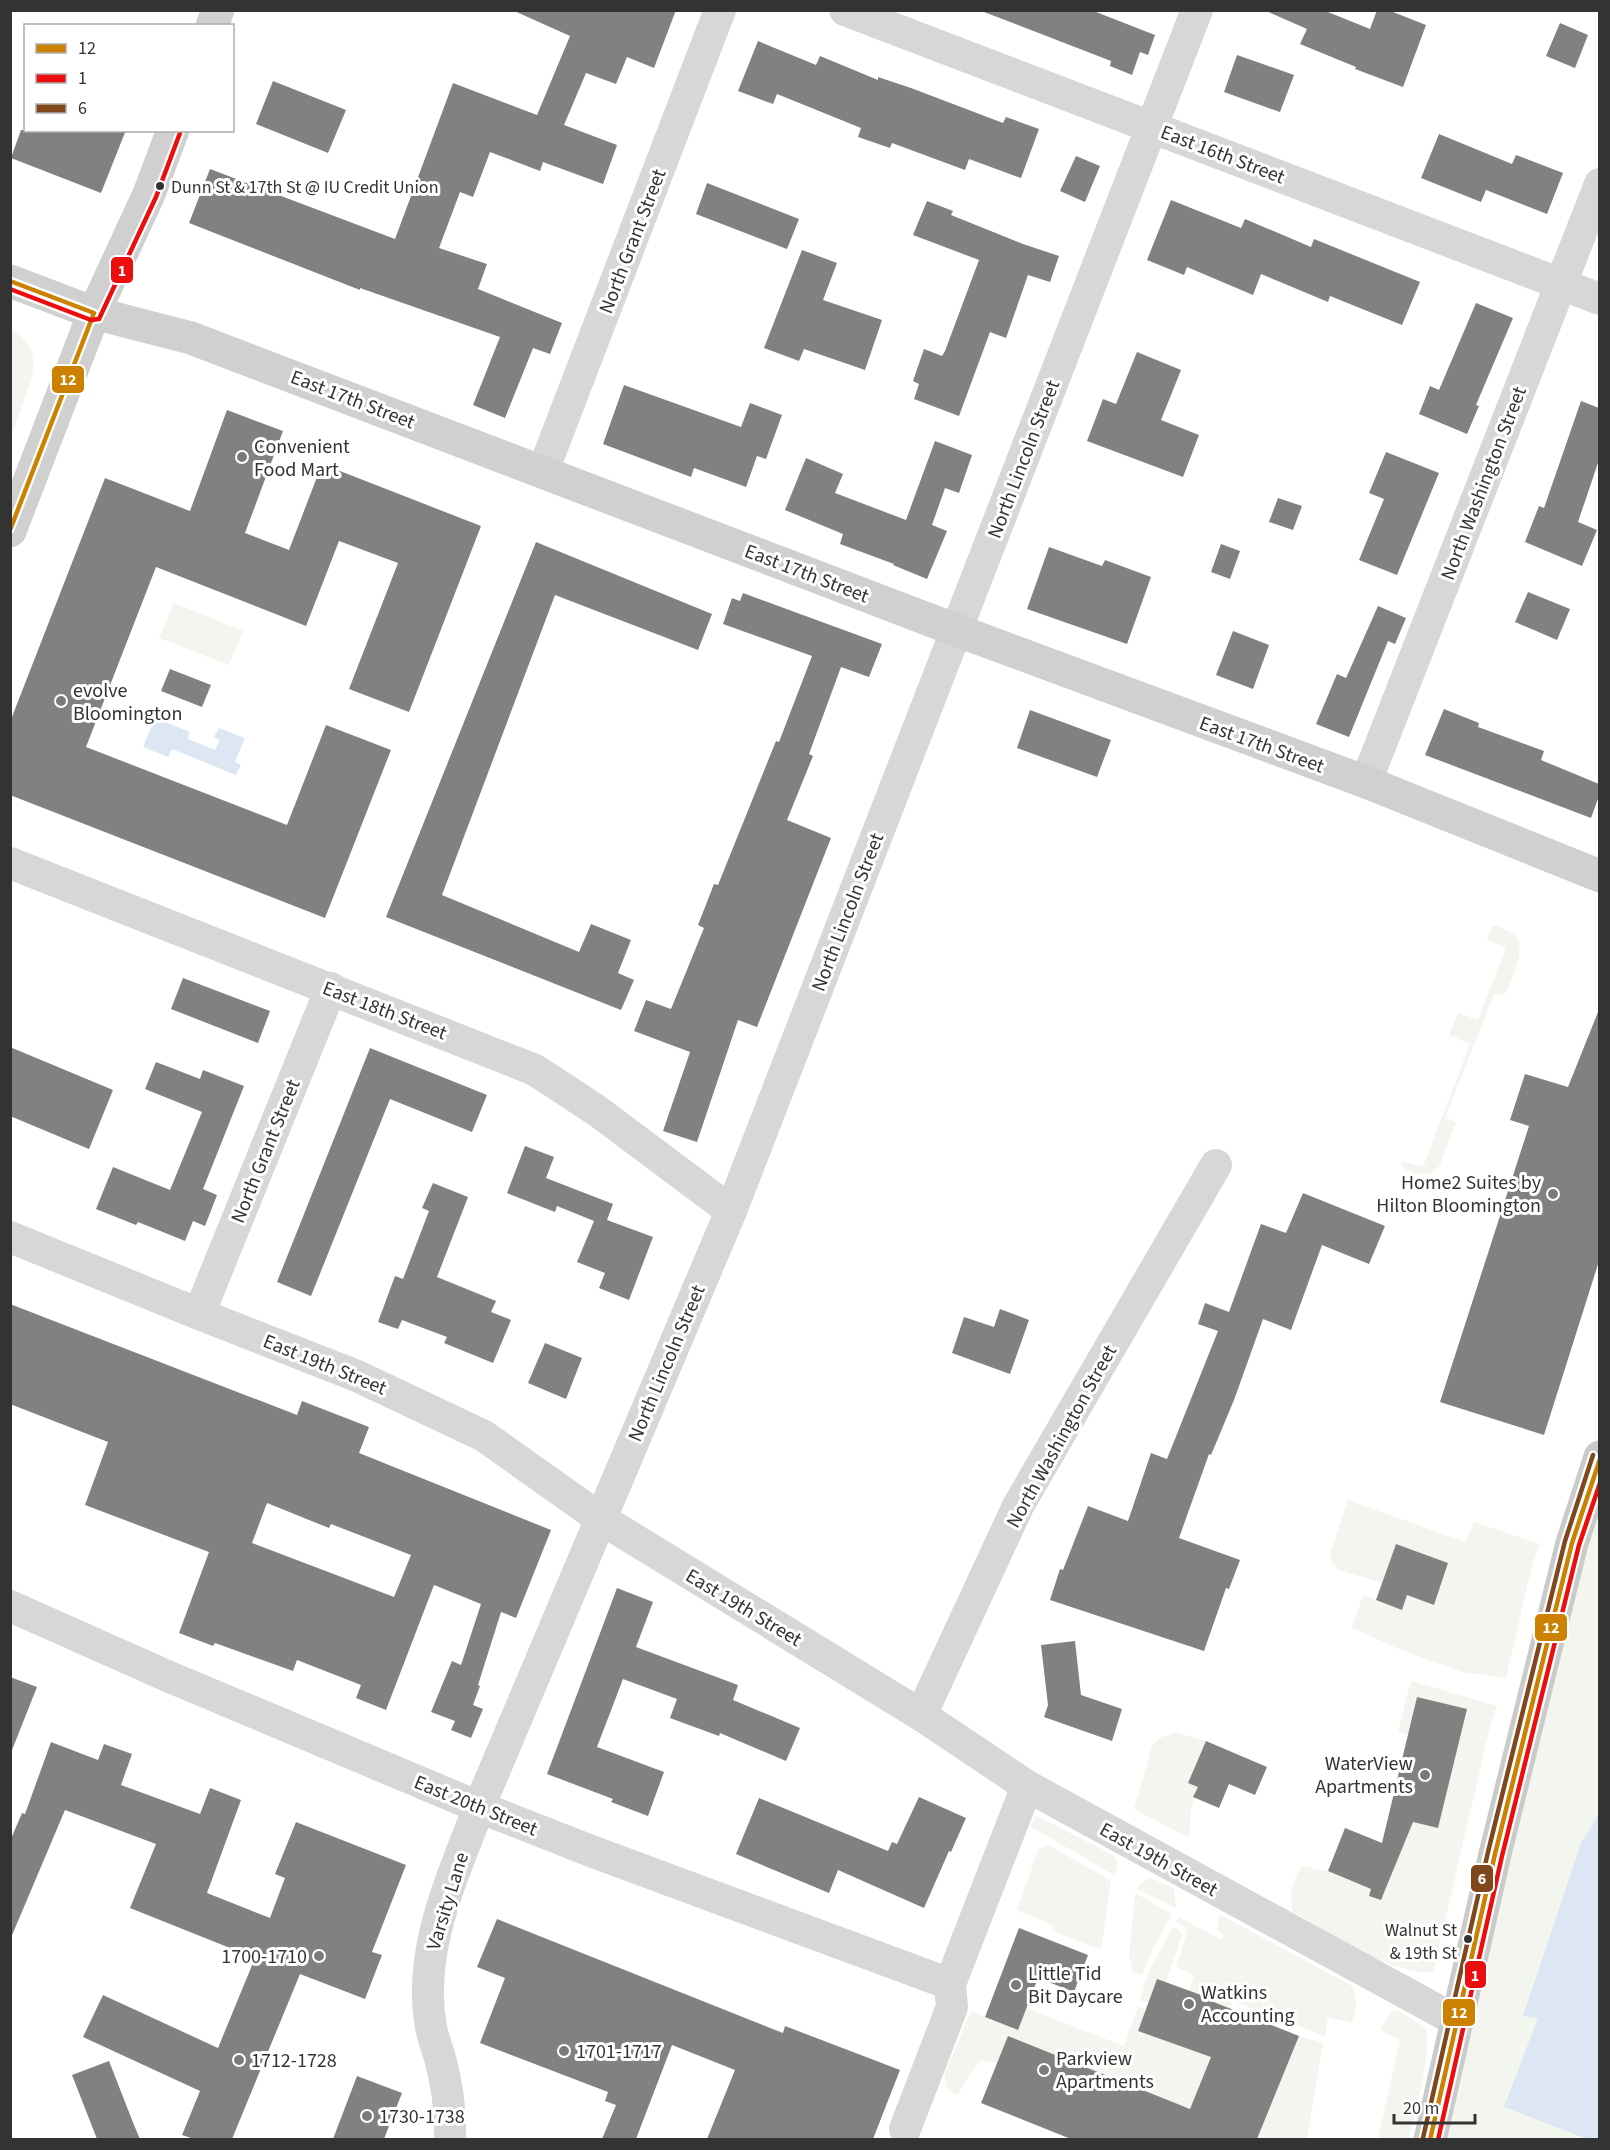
<svg xmlns="http://www.w3.org/2000/svg" width="1610" height="2150" font-family="'Source Sans 3',sans-serif">
<rect width="100%" height="100%" fill="#fff"/>
<g fill="#f2f6ee">
<path d="M 11,327 C 38,349 38,364 26,395 C 21,408 16,422 11,436 Z"/>
<path d="M 174,603 L 243,631 L 229,665 L 159,638 Z"/>
<path d="M 1496,926 C 1501,928 1509,930 1513,934 C 1529,947 1512,977 1506,992 L 1502,995 L 1494,994 L 1445,1118 L 1456,1122 L 1440,1165 L 1431,1174 L 1414,1173 L 1402,1167 L 1401,1161 L 1423,1167 L 1470,1044 L 1449,1035 L 1458,1013 L 1478,1020 L 1506,948 L 1487,939 L 1492,927 Z"/>
<path d="M 1348,1500 L 1465,1542 L 1474,1522 L 1539,1544 L 1530,1574 L 1506,1678 L 1462,1672 L 1404,1651 L 1352,1628 L 1363,1595 L 1402,1609 L 1407,1595 L 1434,1605 L 1448,1564 L 1396,1544 L 1383,1583 L 1339,1570 L 1332,1563 L 1330,1554 Z"/>
<path d="M 1599,1508 L 1599,2139 L 1447,2140 L 1500,1902 L 1589,1541 Z"/>
<path d="M 1411,1681 L 1497,1706 L 1490,1727 L 1433,1972 C 1390,1975 1331,1933 1293,1912 C 1287,1896 1294,1881 1301,1866 L 1328,1871 L 1384,1894 L 1401,1851 L 1410,1821 L 1438,1828 L 1467,1710 L 1417,1697 L 1408,1734 L 1398,1732 Z"/>
<path d="M 1176,1733 L 1206,1741 L 1188,1782 L 1198,1787 L 1191,1809 L 1189,1836 L 1185,1836 L 1134,1809 L 1152,1746 L 1159,1738 Z"/>
<path d="M 1037,1816 L 1111,1854 C 1119,1860 1118,1867 1114,1875 L 1030,1826 Z"/>
<path d="M 1049,1845 L 1111,1881 L 1101,1950 L 1052,1931 L 1054,1926 L 1017,1910 L 1039,1848 Z"/>
<path d="M 1150,1878 L 1174,1888 L 1176,1908 L 1137,1889 L 1139,1885 Z"/>
<path d="M 1135,1893 L 1172,1914 L 1154,1946 L 1142,1975 L 1133,1972 L 1129,1957 Z"/>
<path d="M 1219,1914 L 1352,1986 C 1358,1999 1357,2009 1352,2023 L 1328,2017 L 1325,2036 L 1233,2001 L 1190,2109 L 982,2060 L 979,2061 L 957,2095 C 945,2090 944,2085 945,2073 L 971,2011 L 1017,2030 L 1026,2008 L 1124,2046 L 1138,2007 L 1146,2009 L 1138,2031 L 1183,2046 L 1201,1995 L 1189,1991 L 1194,1975 L 1176,1967 L 1187,1933 L 1185,1928 L 1176,1922 L 1179,1917 L 1221,1940 L 1224,1935 L 1217,1931 Z"/>
<path d="M 1173,1927 L 1179,1930 L 1182,1935 L 1166,1983 L 1157,1979 L 1148,2003 L 1140,2000 L 1149,1971 Z"/>
<path d="M 1397,2010 L 1425,2027 C 1434,2048 1414,2115 1409,2139 L 1378,2139 L 1400,2040 L 1380,2030 L 1391,2012 Z"/>
<path d="M 1299,2036 L 1323,2043 L 1307,2139 L 1257,2140 Z"/>
</g>
<g fill="#dde7f3">
<path d="M 155,718 L 190,732 L 188,739 L 215,750 L 220,740 L 214,737 L 219,728 L 245,738 L 235,762 L 241,765 L 236,775 L 172,749 L 168,757 L 143,747 Z"/>
<path d="M 1599,1814 L 1600,2139 L 1590,2140 L 1504,2107 L 1538,2018 L 1523,2016 L 1581,1843 Z"/>
</g>
<g fill="#818181" fill-rule="evenodd">
<path d="M 512,10 L 676,10 L 654,68 L 627,57 L 616,84 L 586,73 L 564,125 L 617,145 L 603,184 L 543,162 L 540,171 L 490,152 L 473,197 L 460,192 L 439,248 L 487,264 L 478,289 L 562,323 L 550,354 L 533,348 L 505,418 L 473,405 L 500,337 L 360,288 L 360,290 L 189,223 L 210,169 L 395,239 L 453,83 L 537,115 L 570,36 Z"/>
<path d="M 984,10 L 1091,10 L 1155,35 L 1148,55 L 1140,52 L 1132,75 L 1110,66 L 1111,61 L 984,12 Z"/>
<path d="M 1264,10 L 1323,10 L 1370,29 L 1377,10 L 1388,10 L 1426,25 L 1403,87 L 1355,69 L 1356,67 L 1300,44 L 1307,29 Z"/>
<path d="M 1560,23 L 1588,35 L 1575,68 L 1546,56 Z"/>
<path d="M 758,41 L 816,65 L 820,56 L 878,80 L 878,77 L 911,88 L 1003,123 L 1006,117 L 1039,129 L 1021,178 L 969,159 L 965,170 L 892,143 L 890,148 L 858,137 L 861,128 L 777,94 L 773,104 L 738,91 Z"/>
<path d="M 1237,55 L 1294,75 L 1280,112 L 1224,92 Z"/>
<path d="M 273,81 L 346,110 L 328,153 L 256,124 Z"/>
<path d="M 21,130 L 126,130 L 101,193 L 11,158 Z"/>
<path d="M 1439,134 L 1512,164 L 1516,155 L 1563,173 L 1547,214 L 1486,190 L 1481,202 L 1421,178 Z"/>
<path d="M 1076,156 L 1100,166 L 1085,202 L 1060,191 Z"/>
<path d="M 707,183 L 799,219 L 787,249 L 696,214 Z"/>
<path d="M 1171,200 L 1241,228 L 1245,219 L 1311,247 L 1314,239 L 1420,282 L 1402,325 L 1330,296 L 1328,302 L 1261,274 L 1253,295 L 1187,267 L 1184,275 L 1147,260 Z"/>
<path d="M 927,201 L 953,211 L 951,215 L 1023,244 L 1059,256 L 1050,282 L 1028,275 L 1006,338 L 990,332 L 959,416 L 914,399 L 919,384 L 913,381 L 924,349 L 942,356 L 945,351 L 979,260 L 913,235 Z"/>
<path d="M 802,250 L 837,263 L 823,300 L 882,320 L 865,370 L 804,349 L 799,361 L 764,348 Z"/>
<path d="M 1476,303 L 1513,318 L 1476,405 L 1479,406 L 1467,434 L 1419,414 L 1430,386 L 1439,390 Z"/>
<path d="M 1137,352 L 1181,370 L 1161,420 L 1199,435 L 1183,477 L 1087,441 L 1103,399 L 1116,404 Z"/>
<path d="M 624,385 L 741,427 L 750,403 L 782,415 L 766,459 L 757,456 L 746,487 L 694,468 L 691,477 L 603,444 Z"/>
<path d="M 1581,401 L 1599,408 L 1599,460 L 1578,522 L 1597,530 L 1582,566 L 1525,542 L 1539,506 L 1544,508 Z"/>
<path d="M 227,410 L 283,431 L 245,533 L 289,550 L 322,464 L 481,526 L 409,712 L 349,689 L 398,563 L 339,541 L 306,626 L 156,567 L 86,747 L 287,825 L 326,725 L 391,750 L 325,918 L 10,795 L 10,722 L 105,478 L 190,511 Z"/>
<path d="M 935,441 L 972,455 L 959,493 L 945,488 L 932,525 L 947,531 L 927,579 L 893,565 L 894,564 L 840,544 L 843,534 L 785,510 L 806,458 L 843,474 L 835,493 L 906,520 Z"/>
<path d="M 1386,452 L 1439,473 L 1397,575 L 1359,560 L 1384,499 L 1369,493 Z"/>
<path d="M 1278,498 L 1302,506 L 1293,530 L 1269,522 Z"/>
<path d="M 536,542 L 712,614 L 698,650 L 555,595 L 442,895 L 579,952 L 591,924 L 631,940 L 618,973 L 634,980 L 621,1010 L 386,917 Z"/>
<path d="M 1221,544 L 1240,551 L 1230,579 L 1211,572 Z"/>
<path d="M 1049,547 L 1102,566 L 1105,560 L 1151,577 L 1127,644 L 1027,609 Z"/>
<path d="M 1528,592 L 1570,609 L 1557,640 L 1515,622 Z"/>
<path d="M 743,593 L 882,644 L 869,677 L 841,667 L 809,754 L 813,756 L 787,820 L 831,838 L 757,1027 L 738,1020 L 697,1142 L 663,1131 L 690,1052 L 634,1031 L 646,1000 L 671,1009 L 704,928 L 698,925 L 714,884 L 718,885 L 776,741 L 779,742 L 812,656 L 723,624 L 732,598 L 740,601 Z"/>
<path d="M 1378,606 L 1406,618 L 1395,644 L 1388,641 L 1349,737 L 1316,724 L 1337,674 L 1346,678 Z"/>
<path d="M 1233,631 L 1269,645 L 1253,689 L 1216,675 Z"/>
<path d="M 170,669 L 211,685 L 202,707 L 161,691 Z"/>
<path d="M 1444,709 L 1479,723 L 1478,727 L 1544,751 L 1541,760 L 1599,784 L 1599,796 L 1591,818 L 1425,755 Z"/>
<path d="M 1030,710 L 1111,740 L 1097,777 L 1017,748 Z"/>
<path d="M 183,978 L 270,1011 L 258,1043 L 171,1009 Z"/>
<path d="M 1598,1012 L 1599,1261 L 1544,1435 L 1440,1402 L 1529,1126 L 1510,1120 L 1525,1074 L 1568,1087 Z"/>
<path d="M 10,1047 L 113,1090 L 89,1149 L 10,1116 Z"/>
<path d="M 370,1048 L 487,1095 L 472,1132 L 390,1099 L 311,1296 L 277,1282 Z"/>
<path d="M 156,1062 L 200,1079 L 203,1070 L 244,1086 L 203,1189 L 217,1195 L 205,1226 L 193,1221 L 185,1241 L 138,1222 L 136,1225 L 96,1209 L 113,1167 L 170,1190 L 202,1112 L 145,1089 Z"/>
<path d="M 525,1146 L 554,1157 L 546,1178 L 613,1204 L 607,1220 L 653,1237 L 629,1300 L 599,1288 L 605,1273 L 577,1262 L 594,1221 L 557,1206 L 555,1212 L 507,1193 Z"/>
<path d="M 433,1183 L 468,1197 L 437,1277 L 496,1301 L 491,1312 L 511,1320 L 493,1363 L 444,1343 L 447,1337 L 402,1320 L 398,1329 L 378,1322 L 395,1276 L 403,1279 L 429,1211 L 422,1208 Z"/>
<path d="M 1303,1193 L 1385,1226 L 1369,1264 L 1322,1245 L 1291,1330 L 1263,1319 L 1234,1400 L 1211,1455 L 1209,1454 L 1179,1538 L 1240,1560 L 1229,1589 L 1226,1588 L 1204,1651 L 1050,1600 L 1060,1569 L 1063,1570 L 1088,1506 L 1128,1521 L 1151,1453 L 1167,1459 L 1218,1331 L 1198,1324 L 1205,1303 L 1229,1312 L 1261,1224 L 1286,1233 Z"/>
<path d="M 10,1304 L 297,1415 L 302,1401 L 369,1427 L 359,1453 L 551,1530 L 516,1618 L 501,1612 L 478,1685 L 480,1686 L 473,1705 L 483,1709 L 471,1738 L 451,1730 L 455,1721 L 431,1712 L 452,1661 L 461,1665 L 481,1604 L 434,1585 L 386,1710 L 356,1698 L 361,1685 L 297,1660 L 293,1671 L 215,1643 L 213,1646 L 179,1633 L 209,1552 L 85,1505 L 108,1442 L 10,1404 ZM 267,1503 L 329,1528 L 331,1524 L 411,1555 L 394,1597 L 252,1543 Z"/>
<path d="M 1000,1309 L 1029,1320 L 1010,1374 L 952,1353 L 964,1317 L 994,1327 Z"/>
<path d="M 545,1343 L 582,1358 L 566,1399 L 528,1383 Z"/>
<path d="M 1396,1544 L 1448,1563 L 1434,1605 L 1407,1595 L 1402,1610 L 1376,1600 Z"/>
<path d="M 617,1588 L 653,1602 L 636,1647 L 738,1685 L 733,1700 L 800,1728 L 786,1761 L 720,1733 L 719,1736 L 670,1718 L 677,1699 L 623,1679 L 597,1747 L 664,1772 L 648,1816 L 611,1802 L 613,1799 L 547,1774 Z"/>
<path d="M 1075,1641 L 1081,1695 L 1122,1709 L 1112,1741 L 1044,1717 L 1048,1705 L 1041,1645 Z"/>
<path d="M 10,1677 L 37,1687 L 12,1750 L 10,1750 Z"/>
<path d="M 1417,1697 L 1467,1709 L 1438,1828 L 1413,1822 L 1381,1900 L 1369,1896 L 1371,1889 L 1328,1871 L 1345,1828 L 1382,1843 Z"/>
<path d="M 1206,1741 L 1267,1767 L 1255,1795 L 1229,1784 L 1219,1808 L 1193,1797 L 1198,1787 L 1188,1783 Z"/>
<path d="M 51,1742 L 98,1760 L 104,1744 L 132,1754 L 121,1785 L 200,1814 L 210,1788 L 241,1800 L 207,1893 L 270,1918 L 285,1878 L 275,1874 L 296,1822 L 406,1865 L 372,1952 L 382,1955 L 365,1999 L 300,1974 L 232,2139 L 194,2139 L 182,2135 L 200,2091 L 83,2037 L 103,1995 L 218,2048 L 255,1958 L 130,1908 L 156,1844 L 65,1810 L 10,1940 L 10,1841 L 22,1813 L 25,1814 Z"/>
<path d="M 919,1797 L 966,1818 L 951,1852 L 949,1851 L 924,1908 L 838,1870 L 829,1893 L 736,1854 L 759,1798 L 888,1851 L 892,1842 L 897,1844 Z"/>
<path d="M 497,1919 L 783,2033 L 785,2026 L 900,2070 L 873,2139 L 707,2139 L 735,2070 L 672,2045 L 636,2139 L 602,2139 L 616,2105 L 605,2101 L 608,2092 L 480,2043 L 505,1978 L 477,1967 Z"/>
<path d="M 1019,1928 L 1088,1955 L 1074,1992 L 1038,1978 L 1018,2030 L 985,2017 Z"/>
<path d="M 1157,1979 L 1201,1995 L 1201,1997 L 1299,2036 L 1257,2139 L 1071,2139 L 981,2103 L 1008,2036 L 1190,2109 L 1211,2057 L 1138,2031 Z"/>
<path d="M 109,2061 L 134,2125 L 140,2139 L 97,2139 L 72,2075 Z"/>
<path d="M 357,2076 L 402,2093 L 384,2139 L 333,2139 Z"/>
</g>
<g fill="none" stroke-linecap="round" stroke-linejoin="round">
<g stroke="#d7d7d7" stroke-width="32">
<path d="M 845,10 L 1600,299"/>
<path d="M 543,471 L 720,10"/>
<path d="M 1366,782 L 1600,184"/>
<path d="M 10,863 L 535,1070 L 596,1110 L 731,1211"/>
<path d="M 10,1237 L 199,1314 L 357,1376 L 484,1436 L 601,1519 L 921,1715 L 1027,1786 L 1457,2021"/>
<path d="M 199,1314 L 331,988"/>
<path d="M 10,1606 L 165,1675 L 479,1807 L 591,1851 L 950,1984"/>
<path d="M 921,1715 L 1018,1506 L 1216,1165"/>
<path d="M 905,2129 L 952,2007 L 950,1984 L 1027,1786"/>
<path d="M 450,2140 C 451,2112 447,2084 440,2058 C 437,2048 433,2038 431,2027 C 417,1950 453,1877 479,1807 L 731,1211 L 1197,10"/>
</g>
<g stroke="#d0d0d0" stroke-width="33">
<path d="M 212,26 L 218,10"/>
<path d="M 10,281 L 94,313 L 191,338 L 956,630 L 1366,782 L 1600,876"/>
<path d="M 10,531 L 94,313 L 149,194 L 173,130"/>
</g>
<path stroke="#cacaca" stroke-width="33" d="M 1430,2140 L 1495,1854 L 1572,1543 L 1600,1457"/>
<defs>
<g id="bus-1">
<path d="M 10,281 L 94,313 L 10,530"/>
<path d="M 1430,2140 L 1495,1854 L 1572,1543 L 1600,1459"/>
</g>
<g id="bus-2">
<path d="M 10,289 L 91,320 L 99,319 L 156,197 L 180,133"/>
<path d="M 1438,2140 L 1502,1856 L 1579,1545 L 1600,1483"/>
</g>
<path id="bus-3" d="M 1423,2138 L 1488,1852 L 1565,1541 L 1593,1455"/>
</defs>
<use href="#bus-1" stroke="#fff" stroke-width="9"/>
<use href="#bus-2" stroke="#fff" stroke-width="9"/>
<use href="#bus-3" stroke="#fff" stroke-width="9"/>
<use href="#bus-1" stroke="#cc8100" stroke-width="4.5"/>
<use href="#bus-2" stroke="#ec0e0e" stroke-width="4.5"/>
<use href="#bus-3" stroke="#80471c" stroke-width="4.5"/>
</g>
<g fill="#333" stroke="#fff" stroke-width="2">
<circle cx="160" cy="186" r="5"/>
<circle cx="1468" cy="1939" r="5"/>
</g>
<g fill="#7a7a7a" stroke="#fff" stroke-width="2">
<circle cx="242" cy="457" r="6"/>
<circle cx="61" cy="701" r="6"/>
<circle cx="1553" cy="1194" r="6"/>
<circle cx="1425" cy="1775" r="6"/>
<circle cx="319" cy="1956" r="6"/>
<circle cx="1016" cy="1985" r="6"/>
<circle cx="1189" cy="2004" r="6"/>
<circle cx="564" cy="2051" r="6"/>
<circle cx="239" cy="2060" r="6"/>
<circle cx="1044" cy="2070" r="6"/>
<circle cx="367" cy="2116" r="6"/>
</g>
<g text-anchor="middle" stroke-width="6" stroke-linejoin="round" paint-order="stroke">
<g font-size="18" fill="#333" stroke="#fff" text-anchor="start">
<text x="171" y="193">Dunn St &amp; 17th St @ IU Credit Union</text>
<text x="1457" y="1936" text-anchor="end">Walnut St<tspan x="1457" dy="23">&amp; 19th St</tspan></text>
</g>
<g font-size="20" fill="#333" stroke="#fff">
<text transform="translate(1223 154) rotate(21)" y="7">East 16th Street</text>
<text transform="translate(632 241) rotate(-69)" y="7">North Grant Street</text>
<text transform="translate(353 399) rotate(21)" y="7">East 17th Street</text>
<text transform="translate(1023 459) rotate(-69)" y="7">North Lincoln Street</text>
<text transform="translate(1483 483) rotate(-69)" y="7">North Washington Street</text>
<text transform="translate(807 573) rotate(21)" y="7">East 17th Street</text>
<text transform="translate(1262 744) rotate(20)" y="7">East 17th Street</text>
<text transform="translate(847 912) rotate(-69)" y="7">North Lincoln Street</text>
<text transform="translate(385 1010) rotate(21)" y="7">East 18th Street</text>
<text transform="translate(265 1151) rotate(-68)" y="7">North Grant Street</text>
<text transform="translate(666 1363) rotate(-67)" y="7">North Lincoln Street</text>
<text transform="translate(325 1364) rotate(22)" y="7">East 19th Street</text>
<text transform="translate(1061 1436) rotate(-61)" y="7">North Washington Street</text>
<text transform="translate(744 1607) rotate(31)" y="7">East 19th Street</text>
<text transform="translate(476 1805) rotate(22)" y="7">East 20th Street</text>
<text transform="translate(1159 1859) rotate(29)" y="7">East 19th Street</text>
<text transform="translate(447 1901) rotate(-73)" y="7">Varsity Lane</text>
</g>
<g font-size="20" fill="#333" stroke="#fff" text-anchor="start">
<text x="254" y="453">Convenient<tspan x="254" dy="23">Food Mart</tspan></text>
<text x="73" y="697">evolve<tspan x="73" dy="23">Bloomington</tspan></text>
<text x="1541" y="1189" text-anchor="end">Home2 Suites by<tspan x="1541" dy="23">Hilton Bloomington</tspan></text>
<text x="1413" y="1770" text-anchor="end">WaterView<tspan x="1413" dy="23">Apartments</tspan></text>
<text x="307" y="1963" text-anchor="end">1700-1710</text>
<text x="1028" y="1980">Little Tid<tspan x="1028" dy="23">Bit Daycare</tspan></text>
<text x="1201" y="1999">Watkins<tspan x="1201" dy="23">Accounting</tspan></text>
<text x="576" y="2058">1701-1717</text>
<text x="1056" y="2065">Parkview<tspan x="1056" dy="23">Apartments</tspan></text>
<text x="251" y="2067">1712-1728</text>
<text x="379" y="2123">1730-1738</text>
</g>
</g>
<g stroke="#fff" stroke-width="2">
<rect x="110" y="256" width="24" height="28" rx="6" fill="#ec0e0e"/>
<rect x="51" y="365" width="34" height="29" rx="6" fill="#cc8100"/>
<rect x="1534" y="1613" width="34" height="29" rx="6" fill="#cc8100"/>
<rect x="1470" y="1864" width="24" height="29" rx="6" fill="#80471c"/>
<rect x="1464" y="1960" width="23" height="29" rx="6" fill="#ec0e0e"/>
<rect x="1442" y="1998" width="34" height="29" rx="6" fill="#cc8100"/>
</g>
<g font-size="16" text-anchor="middle" font-weight="bold" fill="#fff">
<text x="122" y="276">1</text>
<text x="68" y="385">12</text>
<text x="1551" y="1633">12</text>
<text x="1482" y="1884">6</text>
<text x="1475" y="1981">1</text>
<text x="1459" y="2018">12</text>
</g>
<rect width="1610" height="2150" fill="none" stroke="#333333" stroke-width="24"/>
<rect x="24" y="24" width="210" height="108" fill="#ffffff" stroke="#adadad" stroke-width="1.5"/>
<rect x="36" y="44" width="30" height="9" fill="#cc8100" stroke="#adadad" stroke-width="1.5"/>
<text x="78" y="54" font-size="18" fill="#333333">12</text>
<rect x="36" y="74" width="30" height="9" fill="#ec0e0e" stroke="#adadad" stroke-width="1.5"/>
<text x="78" y="84" font-size="18" fill="#333333">1</text>
<rect x="36" y="104" width="30" height="9" fill="#80471c" stroke="#adadad" stroke-width="1.5"/>
<text x="78" y="114" font-size="18" fill="#333333">6</text>
<path d="M1394 2114v9h81v-9" fill="none" stroke="#333333" stroke-width="3"/>
<text x="1403" y="2114" font-size="18" fill="#333333" stroke="#ffffff" stroke-width="4.5" paint-order="stroke">20 m</text>
</svg>
